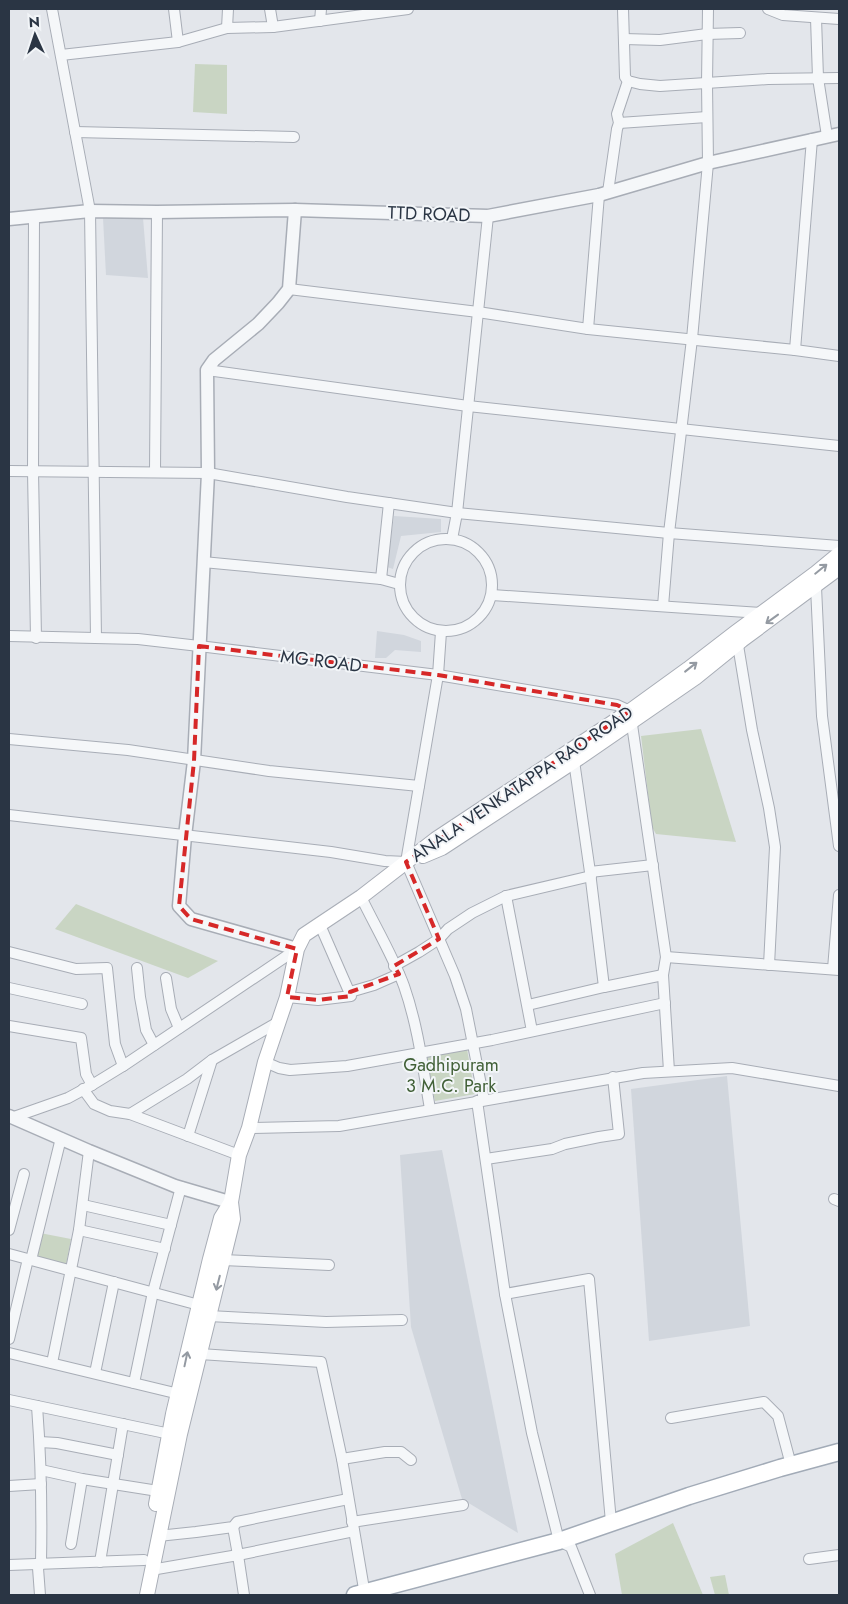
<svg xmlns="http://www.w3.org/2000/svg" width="848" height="1604" font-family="Jost,sans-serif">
<rect width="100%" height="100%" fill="#e3e6eb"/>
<g fill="#d1d6dd">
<path d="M 103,218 L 143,218 L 148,278 L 106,275 Z"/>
<path d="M 394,516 L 441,519 L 441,532 L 401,536 L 393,569 L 387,567 Z"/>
<path d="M 377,631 L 404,635 L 421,641 L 421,652 L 395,650 L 386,658 L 375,658 Z"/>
<path d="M 727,1076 L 750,1326 L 649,1341 L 631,1089 Z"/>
<path d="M 442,1150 L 518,1533 L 462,1499 L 411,1327 L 400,1155 Z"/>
</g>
<g fill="#c9d5c3">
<path d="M 195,64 L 227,65 L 227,114 L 193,112 Z"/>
<path d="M 701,729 L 736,842 L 656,834 L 652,827 L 641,736 Z"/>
<path d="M 76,904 L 218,961 L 188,978 L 55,929 Z"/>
<path d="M 467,1049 L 475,1094 L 435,1101 L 426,1056 Z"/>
<path d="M 40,1233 L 71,1239 L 66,1265 L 35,1260 Z"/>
<path d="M 673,1523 L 703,1595 L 622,1595 L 615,1554 Z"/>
<path d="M 725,1575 L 729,1595 L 715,1595 L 710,1577 Z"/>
</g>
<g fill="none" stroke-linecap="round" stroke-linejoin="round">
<defs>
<g id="minor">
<path d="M 52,9 L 90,211 L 96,638"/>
<path d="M 174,9 L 178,42"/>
<path d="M 270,9 L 273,27"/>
<path d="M 623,9 L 625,77 L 628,81 L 640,84 L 660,86 L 768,79 L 839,78"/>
<path d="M 768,9 L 783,15 L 839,19"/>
<path d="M 816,18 L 818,78 L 827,136"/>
<path d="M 320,21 L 321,9"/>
<path d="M 227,28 L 228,9"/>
<path d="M 624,39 L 660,40 L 707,34 L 740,33"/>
<path d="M 61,55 L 178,42 L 227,28 L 273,27 L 408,9"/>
<path d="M 619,123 L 707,117"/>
<path d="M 75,132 L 294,137"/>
<path d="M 608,192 L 617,129 L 619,123 L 617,114 L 628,81"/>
<path d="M 34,217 L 33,471 L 36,638"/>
<path d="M 289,289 L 478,312 L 588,329 L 795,350 L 839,356"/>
<path d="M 588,329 L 599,195"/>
<path d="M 795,350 L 812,139"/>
<path d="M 207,370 L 468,406 L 839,446"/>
<path d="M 9,471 L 208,473 L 347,497 L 457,513 L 669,533 L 839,546"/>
<path d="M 155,472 L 157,212"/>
<path d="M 452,539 L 457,513 L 488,216"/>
<circle cx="446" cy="585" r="46"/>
<path d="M 203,562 L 381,579 L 399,584"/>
<path d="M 381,579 L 389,503"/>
<path d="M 816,587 L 822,716 L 839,846"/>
<path d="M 492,595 L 761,613"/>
<path d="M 663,606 L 669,533 L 692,339 L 708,163 L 707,83 L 708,9"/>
<path d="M 441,632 L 438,675 L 406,862 L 455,976 L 466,1009 L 484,1100"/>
<path d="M 9,636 L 138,639 L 199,646 L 438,675 L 617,705 L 630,711 L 666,957 L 663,975 L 669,1071"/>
<path d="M 737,639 L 752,730 L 769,808 L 775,847 L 769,965"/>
<path d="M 9,739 L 128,750 L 269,771 L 419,786"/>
<path d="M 574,761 L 590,872 L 604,987"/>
<path d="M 9,815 L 331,852 L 385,861 L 406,862"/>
<path d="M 590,872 L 653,865"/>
<path d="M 506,896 L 532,1031"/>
<path d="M 361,897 C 375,926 393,956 404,986 C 418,1026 423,1068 430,1109"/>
<path d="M 9,952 L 76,969 L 107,968 L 115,1044 L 123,1066"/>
<path d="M 666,957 L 839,970"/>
<path d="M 394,966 L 419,952 L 439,939 L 448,929 L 472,913 L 506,896 L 591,876"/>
<path d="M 137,968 L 140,997 L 146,1030 L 154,1045"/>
<path d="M 833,969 L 839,895"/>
<path d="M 166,978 L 171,1009 L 179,1028"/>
<path d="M 9,988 L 82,1004"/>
<path d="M 350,992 L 374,985 L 399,974"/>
<path d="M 287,997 L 318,1000 L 351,996 L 320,925"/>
<path d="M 528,1005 L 604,987 L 663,975"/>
<path d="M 9,1026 L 81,1038 L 86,1074 L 92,1085"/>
<path d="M 265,1062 L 279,1068 L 290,1070 L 347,1066 L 492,1040 L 665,1003"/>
<path d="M 83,1089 L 94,1104 L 110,1111 L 130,1114 L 239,1155"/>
<path d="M 477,1101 L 505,1294 L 532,1433 L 559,1541 L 571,1547 L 590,1595"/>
<path d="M 130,1114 L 187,1079 L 212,1060 L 280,1021"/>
<path d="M 14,1117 L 68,1098 L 92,1085 L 123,1066 L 297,949"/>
<path d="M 249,1128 L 339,1126 L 643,1073 L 732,1068 L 839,1086"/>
<path d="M 188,1136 L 212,1060"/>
<path d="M 486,1159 L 552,1149 L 565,1144 L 599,1137 L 619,1134 L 613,1077"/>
<path d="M 834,1199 L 839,1201"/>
<path d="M 83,1205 L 171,1225"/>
<path d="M 9,1230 L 24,1174"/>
<path d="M 79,1230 L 165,1249"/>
<path d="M 9,1254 L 199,1305"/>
<path d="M 31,1260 L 61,1138"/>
<path d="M 223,1260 L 329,1265"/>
<path d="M 505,1294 L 589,1279 L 611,1522"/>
<path d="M 209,1316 L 326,1322 L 402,1320"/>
<path d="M 9,1339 L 28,1259"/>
<path d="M 9,1353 L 179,1394"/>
<path d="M 200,1354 L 321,1362 L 342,1459 L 365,1595"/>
<path d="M 52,1363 L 79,1230 L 89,1151"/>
<path d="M 95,1373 L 114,1282"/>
<path d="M 134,1383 L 153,1292 L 181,1187"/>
<path d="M 9,1400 L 170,1434"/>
<path d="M 37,1406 C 41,1458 42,1511 41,1563 L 38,1568 L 40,1595"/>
<path d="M 671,1418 L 764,1402 L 778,1416 L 791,1465"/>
<path d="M 40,1442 L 57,1443 L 118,1455"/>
<path d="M 342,1459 L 385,1452 L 401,1452 L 411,1460"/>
<path d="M 41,1470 L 82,1479 L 158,1491"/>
<path d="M 9,1486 L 41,1484"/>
<path d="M 352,1522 L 463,1505"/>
<path d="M 233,1527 L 238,1555 L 354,1531"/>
<path d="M 158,1536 L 196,1532 L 233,1527 L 237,1522 L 348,1499"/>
<path d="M 71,1544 L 82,1479"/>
<path d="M 809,1559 L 839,1555"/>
<path d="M 100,1562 L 123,1424"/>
<path d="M 9,1565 L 144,1560"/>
<path d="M 151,1570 L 238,1555 L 244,1595"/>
</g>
<g id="tertiary">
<path d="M 295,210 L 289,289 L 278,303 L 258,324 L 214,360 L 207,370 L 208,473 L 194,761 L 185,836 L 179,906 L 191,919 L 297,949"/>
<path d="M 9,219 L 90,211 L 157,212 L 295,210 L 488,216 L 599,195 L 708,163 L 839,134"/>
<path d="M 9,1116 L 89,1151 L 175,1186 L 226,1201 L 231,1202"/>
</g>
<g id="secondary">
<path d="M 423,856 L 442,848 L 579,758 L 695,678 L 742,640 L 839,568"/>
<path d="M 156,1504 L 173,1414 L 210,1259 L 221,1218 L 231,1202"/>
<path d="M 147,1595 L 180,1434 L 233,1219 L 231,1202 L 239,1155 L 249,1128 L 265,1062 L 287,997 L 297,949 L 304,935 L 361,897 L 436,839 L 630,711 L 688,669 L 736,632 L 816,573 L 839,554"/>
</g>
<path id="primary" d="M 355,1595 L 559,1541 L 689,1496 L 780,1468 L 839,1452"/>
</defs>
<use href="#minor" stroke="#a8adb6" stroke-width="12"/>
<use href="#tertiary" stroke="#a8adb6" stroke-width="15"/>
<use href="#secondary" stroke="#a8adb6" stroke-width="16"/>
<use href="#primary" stroke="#a2abb7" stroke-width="19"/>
<use href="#minor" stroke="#f5f7f9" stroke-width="10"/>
<use href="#tertiary" stroke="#f5f7f9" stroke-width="12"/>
<use href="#secondary" stroke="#fff" stroke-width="14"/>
<use href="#primary" stroke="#fff" stroke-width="16"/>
</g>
<defs><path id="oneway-shaft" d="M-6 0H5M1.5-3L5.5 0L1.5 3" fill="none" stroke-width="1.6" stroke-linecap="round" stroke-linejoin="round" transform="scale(1.25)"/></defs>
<g stroke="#949aa2">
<use href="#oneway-shaft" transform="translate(821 569) rotate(-39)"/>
<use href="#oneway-shaft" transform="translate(772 619) rotate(144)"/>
<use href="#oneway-shaft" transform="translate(691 667) rotate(-38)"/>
<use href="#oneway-shaft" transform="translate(218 1283) rotate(104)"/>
<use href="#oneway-shaft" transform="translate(186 1359) rotate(-78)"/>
</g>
<path fill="none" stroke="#d62828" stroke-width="4" stroke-dasharray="10 6" stroke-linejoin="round" d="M 199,646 L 438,675 L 617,705 L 630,711 L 406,862 L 439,939 L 394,966 L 399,974 L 350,992 L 351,996 L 318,1000 L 287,997 L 297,949 L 191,919 L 179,906 L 194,761 Z"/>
<g text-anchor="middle" stroke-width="4" stroke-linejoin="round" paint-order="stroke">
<g font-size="18" fill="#2a3544" stroke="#f2f5f8">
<text transform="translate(429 214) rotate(2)" y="6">TTD ROAD</text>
<text transform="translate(321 661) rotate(7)" y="6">MG ROAD</text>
<text transform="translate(522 784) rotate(-34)" y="6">ANALA VENKATAPPA RAO ROAD</text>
</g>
<g font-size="18" fill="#416037" stroke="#f2f5f8">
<text x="451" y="1071">Gadhipuram<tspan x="451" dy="21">3 M.C. Park</tspan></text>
</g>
</g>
<rect width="848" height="1604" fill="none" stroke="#2a3544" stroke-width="20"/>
<g transform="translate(35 35) rotate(357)" stroke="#f2f5f8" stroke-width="4" paint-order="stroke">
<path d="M0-4L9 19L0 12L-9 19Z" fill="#2a3544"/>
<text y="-8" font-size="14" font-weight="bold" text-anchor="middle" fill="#2a3544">N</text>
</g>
</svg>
